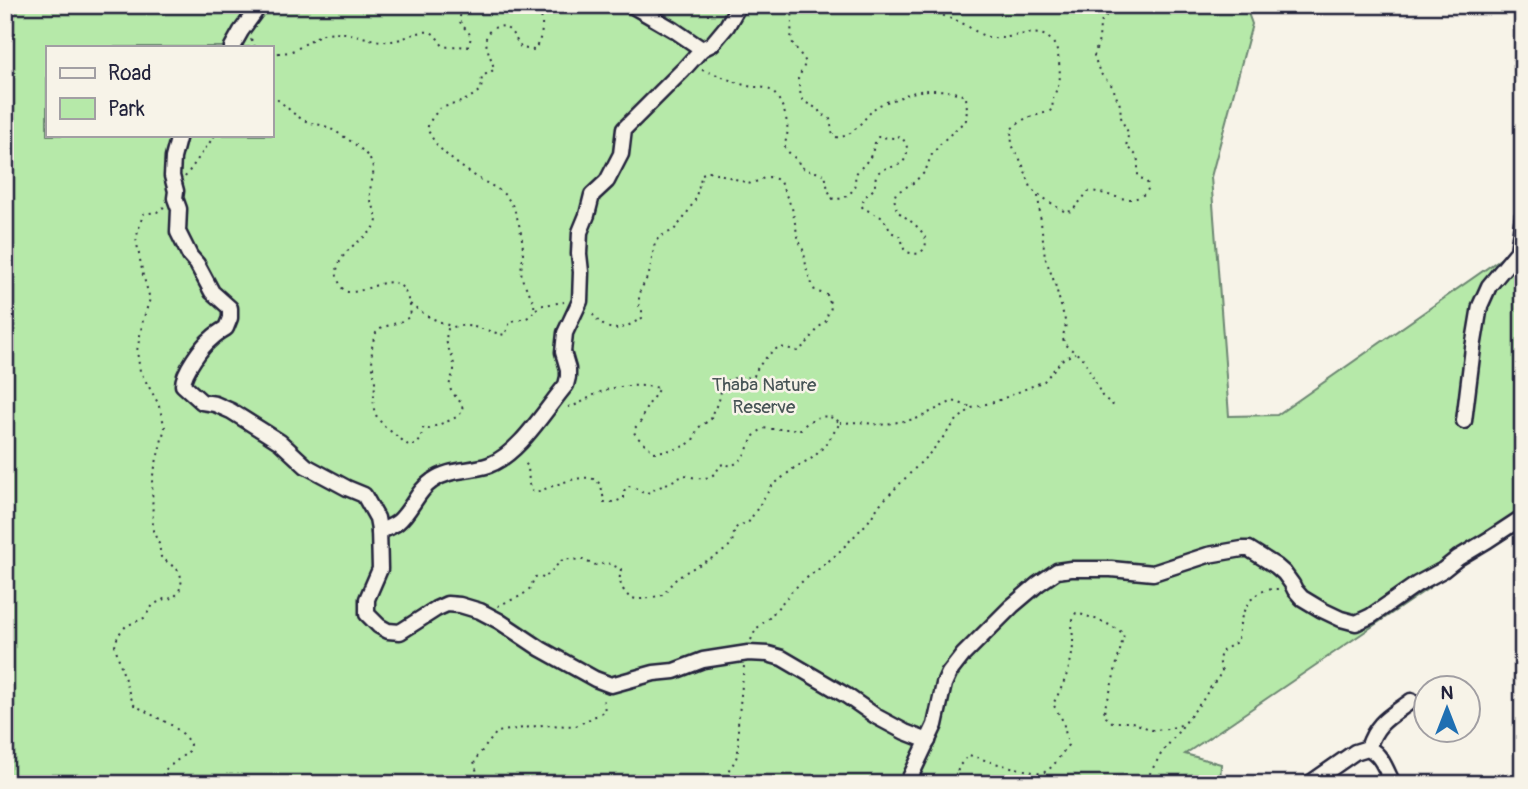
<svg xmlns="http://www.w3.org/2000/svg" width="1528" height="789" font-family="Pangolin,sans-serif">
<rect width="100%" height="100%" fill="#f7f3e8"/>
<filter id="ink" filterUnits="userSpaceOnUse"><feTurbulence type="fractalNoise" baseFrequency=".0143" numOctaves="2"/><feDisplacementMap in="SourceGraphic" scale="14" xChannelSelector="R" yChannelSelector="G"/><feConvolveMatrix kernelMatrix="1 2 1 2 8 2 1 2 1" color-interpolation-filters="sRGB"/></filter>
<g filter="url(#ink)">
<path fill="#b6e9a9" stroke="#6c8672" stroke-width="2" fill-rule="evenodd" d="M 5,5 L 1245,5 L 1252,24 L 1211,177 L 1229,416 L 1277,415 L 1523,243 L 1523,528 L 1473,558 L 1185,754 L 1221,764 L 1220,784 L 5,784 ZM 47,47 L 271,47 L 271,135 L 47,135 Z"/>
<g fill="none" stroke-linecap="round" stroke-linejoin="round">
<defs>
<g id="minor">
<path d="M 631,5 L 674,30 L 702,49"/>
<path d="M 232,47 L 241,31 L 260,5"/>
<path d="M 179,135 L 173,158 L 172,176 L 176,191 L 175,198 L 179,209 L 178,232 L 190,256 L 197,264 L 212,292 L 230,308 L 230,318 L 226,328 C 221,331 216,334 212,338 C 202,346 183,372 183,385 L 202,402 L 215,404 L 231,411 L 266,433 L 280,442 L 306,466 L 347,488 L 364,495 L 377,518 L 379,529 L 380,569 L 367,599 L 367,614 L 379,626 L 388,631 L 400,632 L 436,609 L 447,604 L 460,605 L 480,611 L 499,621 L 541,649 L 595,679 L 611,685 L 654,673 L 674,671 L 703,660 L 748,653 L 768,654 L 782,658 L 847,696 L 877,717 L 905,732 L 928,741"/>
<path d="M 1464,421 L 1473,348 L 1480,306 L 1489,286 L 1518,251 L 1523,215"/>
<path d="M 379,532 C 385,529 393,526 398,522 C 412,510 417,491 432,481 C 450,468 469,472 489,465 C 519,454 545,410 566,385 L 568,377 L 568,369 L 563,352 L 565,333 L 580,301 L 581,272 L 579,254 L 580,232 L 587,215 L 592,195 L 607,181 L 621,154 L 624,129 L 683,70 L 702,49 L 712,44 L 727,26 L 739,5"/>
<path d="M 1368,748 C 1377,721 1390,717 1411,701"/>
<path d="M 907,784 L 935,725 L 944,684 L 949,673 L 963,655 L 1012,606 L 1038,584 L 1057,571 L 1071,569 L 1111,569 L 1153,573 L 1208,555 L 1242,549 L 1249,549 L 1276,566 L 1284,573 L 1292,584 L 1295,590 L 1302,598 L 1322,610 L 1341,619 L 1356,623 L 1371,616 L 1417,584 L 1443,570 L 1458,558 L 1488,540 L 1523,517"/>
<path d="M 1309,784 L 1355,752 L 1368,748 C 1382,755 1386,770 1393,784"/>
</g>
</defs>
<use href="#minor" stroke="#22223b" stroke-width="19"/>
<g stroke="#22223b" stroke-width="2" stroke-dasharray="2 5" stroke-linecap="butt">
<path d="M 934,5 C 940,18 949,17 960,22 C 972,28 981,37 994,38 C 1013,40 1043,22 1055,46 C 1059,52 1061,77 1059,83 C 1056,93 1051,98 1053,109 L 1048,112 L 1026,118 L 1011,129 L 1012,145 L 1022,163 L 1032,190 L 1060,209 L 1066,212 L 1072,211 L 1088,192 L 1092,191 C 1104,193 1122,200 1133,199 C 1148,196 1156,183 1138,177 L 1138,162 L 1137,156 L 1126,146 C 1131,127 1125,132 1121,117 C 1120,113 1121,109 1120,105 C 1118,98 1114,95 1114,88 L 1100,73 L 1094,56 L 1099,40 L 1100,24 L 1114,5"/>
<path d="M 251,39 L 255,47"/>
<path d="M 271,54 C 276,53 283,53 288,52 C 302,49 312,36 327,33 C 352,29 368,43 392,41 C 403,40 419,30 429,32 C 436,33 439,42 444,47 L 458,46 L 468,47 C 475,31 465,32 459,20 L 461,13 L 468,7 L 473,8 L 479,5"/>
<path d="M 702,70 C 718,74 732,82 748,86 C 755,88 764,86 770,90 C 783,98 793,131 784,144 C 786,154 797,156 800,166 L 806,170 L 825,174 L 828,190 L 833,199 C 848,200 857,190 855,175 C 860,168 867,163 871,155 C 874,149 874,142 878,137 L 894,138 L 900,136 C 904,140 908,145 907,152 C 905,172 882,163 876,176 C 875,180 875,184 875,188 L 866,196 L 861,205 L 863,208 L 883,218 L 891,232 L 901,237 L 904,249 L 907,252 C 913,254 919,255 923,250 C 935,235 906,218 897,211 L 894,198 L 896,193 L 913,183 L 925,172 L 931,156 L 942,142 L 966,120 L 967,109 L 966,97 C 953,89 926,88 912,93 C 906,94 902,97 896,99 C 890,101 882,103 876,107 C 865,116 850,143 833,136 L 830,119 L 820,113 L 818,109 L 803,101 L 801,97 L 798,79 L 806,62 L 793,44 L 791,35 L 793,5"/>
<path d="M 271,96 C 284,102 293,116 306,121 C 312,124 320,124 327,127 C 339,133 368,150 372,164 C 376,175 369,185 370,196 C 371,206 381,216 375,226 C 371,233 365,236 359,241 C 349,248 335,262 337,276 C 338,281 341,286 344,291 C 364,298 394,266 406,294 C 409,302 412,308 410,316 C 401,325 382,324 376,333 C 374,337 372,344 372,349 C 371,360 374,371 375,382 C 375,394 371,405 376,415 C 382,427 399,437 408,445 L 416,445 L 421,439 L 422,430 L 424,427 L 429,429 C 436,424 459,420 462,411 C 465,402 452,396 450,388 C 448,381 455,374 454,367 C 454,352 442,347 448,329 C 465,320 488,332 505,335 L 510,322 C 516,319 525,320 530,316 C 542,306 525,289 522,278 C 520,268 523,260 523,251 C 523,238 517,210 509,200 C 503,191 492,186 483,181 C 464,169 442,155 431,136 C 429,131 427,132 428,126 C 430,120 436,113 440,108 C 457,103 467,102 481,89 C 482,85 481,81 482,78 C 485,73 491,73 494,69 C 492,59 486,49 486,40 C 486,35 487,33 491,30 C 507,18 515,38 521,48 L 534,50 C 544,36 544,21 538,5"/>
<path d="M 185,177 L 215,135"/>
<path d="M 1038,196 L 1045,257 L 1055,284 L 1066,324 L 1063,336 L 1064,344 L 1084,359 L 1102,396 L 1114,406"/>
<path d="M 164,207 L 157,212 L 143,214 L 136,239 L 143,275 L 150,299 L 143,320 L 137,351 L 140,371 L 158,403 L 165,427 L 152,479 L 153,531 L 159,544 L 161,557 L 179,571 L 182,580 L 179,592 L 173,598 L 164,599 L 153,605 L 144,618 L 126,626 L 118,635 L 115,646 L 128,690 L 134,705 L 173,726 L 183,734 L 190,744 L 189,751 L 165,770 L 162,776 L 173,784"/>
<path d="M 410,304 L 429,317 L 450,326"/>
<path d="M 536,309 L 543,305 L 564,302"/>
<path d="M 568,407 C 580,405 587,398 598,393 C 617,385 639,384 659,388 L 644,412 L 641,421 L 635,428 L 634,432 L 636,436 L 654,452 L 673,450 L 687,445 L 693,440 L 698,428 L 711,419 C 712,412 714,409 718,403 C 722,394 719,383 731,379 C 739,377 746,379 754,376 C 756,369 759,366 764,360 C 777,346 778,345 797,351 C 812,342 813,331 826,321 C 828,306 835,314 827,295 L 815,291 L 807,272 L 804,252 L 798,238 L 792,208 L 780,182 L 776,179 L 769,177 L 764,178 L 751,184 L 710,171 L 702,174 L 695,200 L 684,218 L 674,230 L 659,237 L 655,243 L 649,274 L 639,293 L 639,306 L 642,309 L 642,318 C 619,332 607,335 590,311"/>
<path d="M 840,423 L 859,422 L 880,425 L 916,419 L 953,401 L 971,407"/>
<path d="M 498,606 C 508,600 523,598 530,588 C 532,585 533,580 535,577 L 540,576 L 544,579 L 561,561 L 565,559 L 583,560 L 594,565 L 608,563 L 621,569 C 619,580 619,581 624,591 C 632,605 650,597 663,595 C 669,587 673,580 682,575 C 695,565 713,560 726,549 C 741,537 725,527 748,523 L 771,487 L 794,468 L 814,457 L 827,443 L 840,423 C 828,411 811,417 801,429 L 771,429 L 763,428 L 754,436 L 742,459 L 732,466 L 724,464 L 720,465 C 714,481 699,480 685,475 L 645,494 L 634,487 L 628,486 L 624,491 L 624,498 L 615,502 L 604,502 C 603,497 603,490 600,485 C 591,467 551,488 536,492 L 532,491 L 529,484 L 528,466 L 522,461"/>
<path d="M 751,640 L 756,629 L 769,618 L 793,590 L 804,580 L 820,568 L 837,554 L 868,522 L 880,504 L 932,451 L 957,420 L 972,408 L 997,401 L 1044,381 L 1063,359 L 1075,353"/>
<path d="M 480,784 L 474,761 L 497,732 L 543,725 L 576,726 L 605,711 L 603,697"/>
<path d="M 728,784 L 728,771 L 735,761 L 738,753 L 738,724 L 744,666"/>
<path d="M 952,784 L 960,765 L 969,755 L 994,763 L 1042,774 L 1053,766 L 1068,745 L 1063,721 L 1053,704 C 1063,686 1071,668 1073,646 C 1074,634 1069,625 1076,613 C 1094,618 1109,623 1124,634 L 1109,696 L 1104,709 L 1106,717 L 1112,722 L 1132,722 L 1152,730 L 1168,729 L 1184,724"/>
<path d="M 1140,784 L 1149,775 L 1161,754 L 1205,697 C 1209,687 1217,681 1222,671 L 1219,660 L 1221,652 L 1238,641 C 1239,615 1248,587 1280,589"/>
</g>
<use href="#minor" stroke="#f7f3e8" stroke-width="14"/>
</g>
</g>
<g text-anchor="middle" stroke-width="5" stroke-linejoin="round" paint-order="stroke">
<g font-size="19" fill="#475456" stroke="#f7f3e8">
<text x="764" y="391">Thaba Nature<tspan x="764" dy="22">Reserve</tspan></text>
</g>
</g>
<rect width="1528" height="789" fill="none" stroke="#f7f3e8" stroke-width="28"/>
<rect x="14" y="14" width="1500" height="761" fill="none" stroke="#22223b" stroke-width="2.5" filter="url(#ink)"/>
<rect x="46" y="46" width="228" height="91" fill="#f7f3e8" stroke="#a29fa3" stroke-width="2"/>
<rect x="60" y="68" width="35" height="10" fill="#f7f3e8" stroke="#a29fa3" stroke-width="2"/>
<text x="108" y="80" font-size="21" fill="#22223b">Road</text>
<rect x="60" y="98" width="35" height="21" fill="#b6e9a9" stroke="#a29fa3" stroke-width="2"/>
<text x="108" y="116" font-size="21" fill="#22223b">Park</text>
<g transform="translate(1447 709)"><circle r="33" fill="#f7f3e8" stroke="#a29fa3" stroke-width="2"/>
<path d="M0-5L12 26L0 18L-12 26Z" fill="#1f6fb2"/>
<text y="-10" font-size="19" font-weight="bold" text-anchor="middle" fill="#22223b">N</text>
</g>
</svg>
